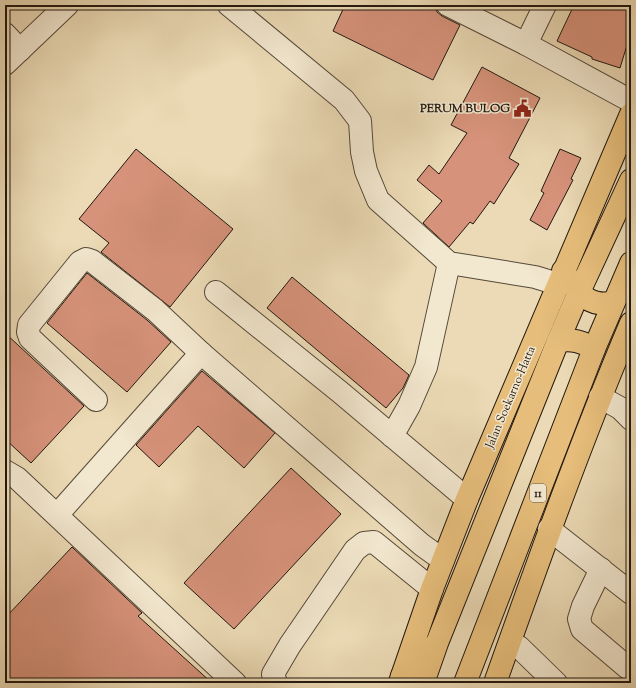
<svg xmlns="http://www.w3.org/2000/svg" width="636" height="688" font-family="'Sorts Mill Goudy',serif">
<rect width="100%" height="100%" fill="#ebdab5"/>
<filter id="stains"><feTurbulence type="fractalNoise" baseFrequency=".005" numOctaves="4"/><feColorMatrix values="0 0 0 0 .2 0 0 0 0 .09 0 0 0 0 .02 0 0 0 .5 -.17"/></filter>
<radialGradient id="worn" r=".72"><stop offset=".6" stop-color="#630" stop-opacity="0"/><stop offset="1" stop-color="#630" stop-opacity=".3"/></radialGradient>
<g fill="#d6927a" stroke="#21180f">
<path d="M 345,5 L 436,5 L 437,12 L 442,16 L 460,25 L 433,80 L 333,31 Z"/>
<path d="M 574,5 L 631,5 L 631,32 L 620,68 L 592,59 L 592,57 L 557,41 Z"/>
<path d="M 482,67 L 540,98 L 509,158 L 519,164 L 494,204 L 490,201 L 473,224 L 470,222 L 449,247 L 423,223 L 442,201 L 417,180 L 429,165 L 439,174 L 467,133 L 451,125 Z"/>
<path d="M 136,149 L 233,229 L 170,307 L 101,252 L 109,243 L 79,219 Z"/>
<path d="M 560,149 L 581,158 L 571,179 L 573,180 L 547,230 L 530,220 L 544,193 L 541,191 Z"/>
<path d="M 87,273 L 147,320 L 171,342 L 127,392 L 47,323 Z"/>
<path d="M 292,277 L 409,375 L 403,388 L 386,408 L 267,308 Z"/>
<path d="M 5,333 L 84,406 L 31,463 L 5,439 Z"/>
<path d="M 202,371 L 275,433 L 244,468 L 198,426 L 159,467 L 136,445 Z"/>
<path d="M 291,468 L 341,514 L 234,629 L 184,583 Z"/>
<path d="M 72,547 L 142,613 L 138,616 L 212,683 L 13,683 L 5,676 L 5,618 Z"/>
</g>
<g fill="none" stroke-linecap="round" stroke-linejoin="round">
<defs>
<g id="minor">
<path d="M 229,5 L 344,100 L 360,121 L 362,152 L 366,171 L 378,200 L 449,263 L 535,277 L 558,284"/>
<path d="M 448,5 L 526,44 L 631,101"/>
<path d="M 5,34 L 20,50"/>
<path d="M 526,44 L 545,5"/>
<path d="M 5,64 L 67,5"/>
<path d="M 216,292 L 340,392 L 467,499"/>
<path d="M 600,397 L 620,408 L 631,419"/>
<path d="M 96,400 L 30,338 L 28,332 L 29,325 L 80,262 L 86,259 L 92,261 L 155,310 L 201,353 L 422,545 L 443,560"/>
<path d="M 392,436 L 409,406 L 426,367 L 449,263"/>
<path d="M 5,471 L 17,478 L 235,683"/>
<path d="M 57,515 L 201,353"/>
<path d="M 549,529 L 631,593"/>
<path d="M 601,569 L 583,606 L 579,619 L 582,629 L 628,668 L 631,668"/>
<path d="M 519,647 L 556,683"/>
<path d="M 276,683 L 273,674 L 290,645 L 355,550 L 364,543 L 374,542 L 432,589"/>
</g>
<g id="major">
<path d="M 400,682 L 432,589 L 467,499 L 631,114"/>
<path d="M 495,683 C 538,562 581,441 631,323"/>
</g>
<g id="highway">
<path d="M 563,271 C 578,290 585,307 612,303"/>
<path d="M 558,341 C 572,339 582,341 594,349"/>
<path d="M 402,676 L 434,646"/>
<path d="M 423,683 L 437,643 L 558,341 L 579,292 L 631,180"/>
<path d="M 465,683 L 594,349 L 631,263"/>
</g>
</defs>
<use href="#minor" stroke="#544838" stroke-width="24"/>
<use href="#major" stroke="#21180f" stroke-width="24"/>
<use href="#highway" stroke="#21180f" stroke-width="24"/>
<use href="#minor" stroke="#f2e7cf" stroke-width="22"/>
<use href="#major" stroke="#e6bd7a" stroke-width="22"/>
<use href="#highway" stroke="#e6bd7a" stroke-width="22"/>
</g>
<defs>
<symbol id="civic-bare" viewBox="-9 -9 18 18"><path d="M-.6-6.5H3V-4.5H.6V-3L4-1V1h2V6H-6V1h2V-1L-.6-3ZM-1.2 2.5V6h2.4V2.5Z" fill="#8f2418" stroke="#f2e7cf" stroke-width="2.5" paint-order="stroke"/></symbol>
</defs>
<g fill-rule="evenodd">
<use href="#civic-bare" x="510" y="96" width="25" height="25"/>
</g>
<g text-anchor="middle" stroke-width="3" stroke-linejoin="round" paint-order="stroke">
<rect fill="#f2e7cf" stroke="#605649" stroke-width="1" x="530" y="484" width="16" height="18" rx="3"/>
<g font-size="11" font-weight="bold" fill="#21180f">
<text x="538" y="497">11</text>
</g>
<g font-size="12" font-weight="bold" fill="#21180f" stroke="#f2e7cf" text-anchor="end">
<text x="510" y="112">PERUM BULOG</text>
</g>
<g font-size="12" fill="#21180f" stroke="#f2e7cf">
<text transform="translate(510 397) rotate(-67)" y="4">Jalan Soekarno-Hatta</text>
</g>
</g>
<rect width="636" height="688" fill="none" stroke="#ebdab5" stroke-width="20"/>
<rect x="6" y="6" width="624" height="676" fill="none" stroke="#21180f" stroke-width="2"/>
<rect x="10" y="10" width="616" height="668" fill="none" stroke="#21180f"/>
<rect width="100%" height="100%" filter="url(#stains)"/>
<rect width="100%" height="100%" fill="url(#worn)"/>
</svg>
